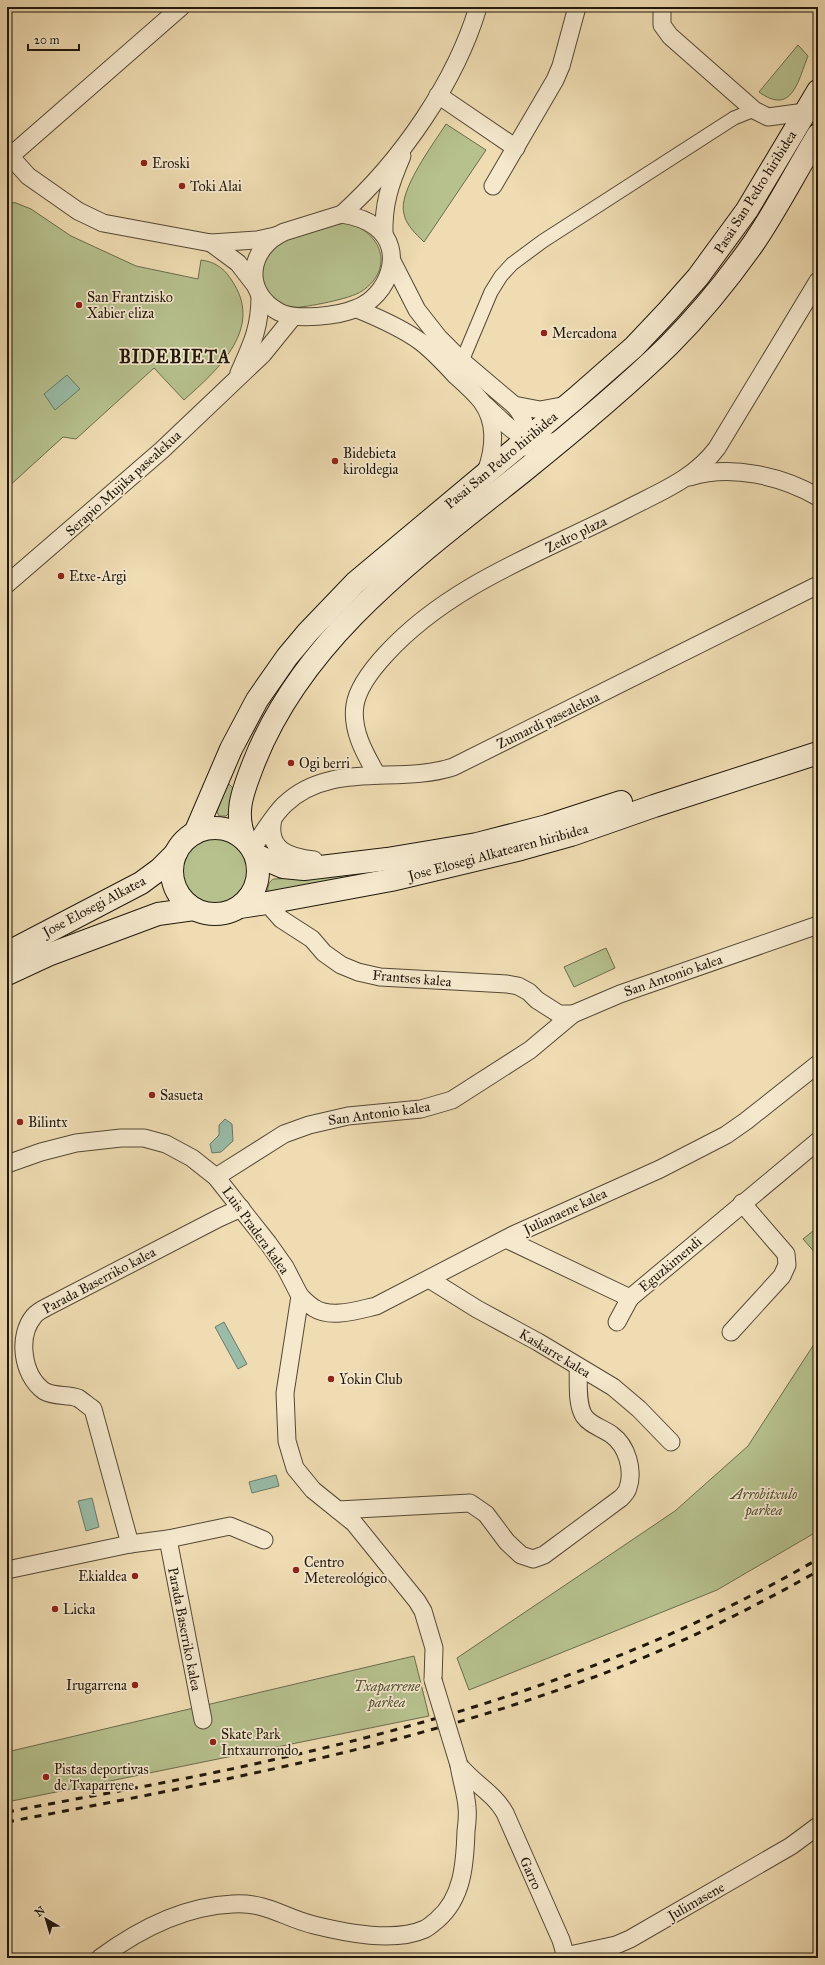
<svg xmlns="http://www.w3.org/2000/svg" width="825" height="1965" font-family="'IM FELL Great Primer',serif">
<rect width="100%" height="100%" fill="#efdcb2"/>
<filter id="stains"><feTurbulence type="fractalNoise" baseFrequency=".005" numOctaves="4"/><feColorMatrix values="0 0 0 0 .2 0 0 0 0 .09 0 0 0 0 .02 0 0 0 .5 -.17"/></filter>
<radialGradient id="worn" r=".72"><stop offset=".6" stop-color="#630" stop-opacity="0"/><stop offset="1" stop-color="#630" stop-opacity=".3"/></radialGradient>
<g fill="#b6c18e" stroke="#6b6c4c">
<path d="M 798,45 L 808,56 C 798,81 792,116 759,92 Z"/>
<path d="M 446,124 L 486,150 L 424,242 C 416,234 406,225 404,214 C 397,192 434,143 446,124 Z"/>
<path d="M 7,202 L 16,203 L 31,209 L 71,236 L 136,266 L 198,279 L 201,260 C 217,262 226,270 234,284 C 263,331 215,372 184,400 L 154,368 L 76,439 L 63,437 L 7,488 Z"/>
<path d="M 346,223 C 382,231 395,269 362,291 C 351,299 307,307 292,308 C 287,308 282,305 278,302 C 259,289 255,261 275,246 C 287,236 330,225 346,223 Z"/>
<path d="M 227,782 L 234,789 L 229,813 L 226,816 L 219,816 L 217,812 Z"/>
<circle cx="215" cy="871" r="32"/>
<path d="M 378,868 L 378,873 L 268,893 C 267,888 269,880 274,879 L 314,877 Z"/>
<path d="M 606,948 L 615,968 L 574,987 L 564,967 Z"/>
<path d="M 818,1227 L 818,1256 L 803,1239 Z"/>
<path d="M 818,1338 L 818,1531 L 717,1590 L 469,1690 L 457,1658 L 675,1511 L 748,1446 Z"/>
<path d="M 414,1656 L 429,1716 L 7,1802 L 7,1752 Z"/>
</g>
<g fill="#9abca8" stroke="#697a69">
<path d="M 67,375 L 80,389 L 55,410 L 44,394 Z"/>
<path d="M 225,1119 L 232,1124 L 233,1141 L 221,1152 L 212,1153 L 210,1144 L 219,1135 L 219,1125 Z"/>
<path d="M 224,1322 L 247,1364 L 238,1369 L 215,1327 Z"/>
<path d="M 276,1475 L 279,1486 L 252,1493 L 249,1482 Z"/>
<path d="M 92,1498 L 99,1527 L 86,1531 L 78,1501 Z"/>
</g>
<g fill="none" stroke-linecap="round" stroke-linejoin="round">
<defs>
<path id="pedestrian" d="M 462,361 L 491,292 L 501,276 L 512,264 L 543,241 L 734,118 L 754,110"/>
<g id="minor">
<path d="M 662,7 L 662,25 L 670,36 L 754,110 L 768,117 L 805,112"/>
<path d="M 438,95 L 516,148"/>
<path d="M 10,156 L 28,176 L 78,211 L 103,223 L 211,243 L 257,240 L 275,236"/>
<path d="M 7,159 L 181,7"/>
<path d="M 493,186 L 555,80 L 561,66 L 577,7"/>
<path d="M 342,214 C 354,216 366,219 376,227 C 406,250 388,296 357,308 C 339,316 296,321 279,312 C 242,292 248,248 284,232 Z"/>
<path d="M 342,214 C 400,162 456,82 478,7"/>
<path d="M 384,235 C 383,204 390,184 402,156"/>
<path d="M 211,243 L 238,263 L 255,285"/>
<path d="M 392,261 L 417,310 L 439,338 L 462,361 L 514,405 L 540,410 L 567,405"/>
<path d="M 357,309 C 379,318 402,328 421,342 C 434,352 445,364 456,376 C 465,384 475,393 482,402 C 497,423 494,450 486,472"/>
<path d="M 239,373 C 252,344 260,328 260,296"/>
<path d="M 485,405 C 507,425 527,451 560,440"/>
<path d="M 514,405 C 526,418 527,430 525,447"/>
<path d="M 690,477 C 731,464 782,476 818,497"/>
<path d="M 7,584 L 162,450 L 263,354 L 293,317"/>
<path d="M 377,775 C 365,754 351,730 355,705 C 358,686 374,667 386,654 C 450,584 543,552 625,510 C 659,492 693,480 717,448 L 818,281"/>
<path d="M 273,819 C 266,850 289,857 314,860"/>
<path d="M 252,849 C 262,835 272,817 284,805 C 330,760 398,785 453,767 L 818,585"/>
<path d="M 267,903 L 281,919 L 312,939 L 324,953 L 341,965 L 358,972 L 380,977 L 507,984 L 518,986 L 529,992 L 537,1000 L 559,1014 L 573,1014"/>
<path d="M 7,1164 L 41,1152 L 76,1143 L 121,1138 L 144,1138 L 166,1144 L 192,1158 L 216,1177 L 268,1243 L 285,1267 L 300,1296 L 285,1393 L 287,1441 L 295,1468 L 313,1490 L 354,1523 L 417,1601 L 423,1611 L 434,1648 L 433,1680"/>
<path d="M 216,1177 L 284,1134 L 309,1125 L 348,1116 L 421,1109 L 452,1100 L 530,1050 L 573,1014 L 620,994 L 818,925"/>
<path d="M 506,1239 L 630,1298 L 818,1141"/>
<path d="M 429,1279 L 477,1309 L 538,1342 L 613,1387 L 639,1409 L 671,1442"/>
<path d="M 300,1296 C 304,1300 309,1305 314,1308 C 331,1319 358,1310 376,1306 L 513,1235 L 660,1169 L 726,1135 L 746,1121 L 818,1064"/>
<path d="M 617,1322 L 630,1298"/>
<path d="M 731,1332 L 782,1276 L 787,1265 L 786,1254 L 742,1203"/>
<path d="M 338,1510 L 470,1503 L 486,1514 L 507,1542 L 521,1555 L 533,1559 L 544,1555 L 621,1498 C 624,1495 627,1492 628,1488 C 634,1470 627,1446 612,1435 C 603,1428 591,1426 584,1416 C 576,1403 579,1381 578,1367"/>
<path d="M 168,1539 L 203,1720"/>
<path d="M 130,1544 L 93,1409 C 88,1406 83,1401 78,1398 C 68,1394 54,1397 44,1391 C 22,1375 17,1336 34,1316 C 37,1312 43,1309 47,1307 L 219,1218 L 241,1208"/>
<path d="M 7,1570 L 130,1544 L 168,1539 L 230,1526 L 264,1540"/>
<path d="M 459,1765 C 473,1783 494,1793 505,1813 L 561,1940 L 564,1950 L 564,1958"/>
<path d="M 565,1956 L 616,1945 L 630,1939 L 791,1846 L 818,1826"/>
<path d="M 100,1958 C 138,1930 185,1906 233,1904 C 268,1902 284,1918 314,1925 C 346,1933 394,1943 425,1929 C 429,1927 433,1923 437,1920 C 463,1898 465,1863 466,1831 C 467,1823 468,1815 467,1807 C 466,1793 461,1779 459,1765"/>
</g>
<g id="secondary">
<circle cx="215" cy="871" r="43"/>
<path d="M 195,833 L 231,749 L 257,700 L 287,657 L 308,632 L 355,583 L 576,398 L 634,347 L 668,311 L 698,277 L 747,210 L 818,91"/>
<path d="M 246,841 C 233,814 243,791 253,765 C 302,638 417,556 520,474 C 571,433 622,391 669,345 C 699,315 729,278 753,244 C 777,209 796,171 818,135"/>
<path d="M 256,855 L 283,867 L 304,869 L 387,859 L 477,844 L 547,826 L 621,802"/>
<path d="M 240,907 L 267,903 L 391,880 L 521,849 L 571,835 L 654,806 L 818,753"/>
<path d="M 7,953 L 141,883 L 160,869 L 176,853"/>
<path d="M 7,974 L 48,955 L 158,914 L 194,909"/>
</g>
</defs>
<use href="#pedestrian" stroke="#544835" stroke-width="15"/>
<use href="#minor" stroke="#544835" stroke-width="19"/>
<use href="#secondary" stroke="#20170b" stroke-width="24"/>
<use href="#pedestrian" stroke="#f5e8cd" stroke-width="13"/>
<use href="#minor" stroke="#f5e8cd" stroke-width="17"/>
<use href="#secondary" stroke="#f5e8cd" stroke-width="22"/>
<g stroke="#20170b" stroke-width="3" stroke-dasharray="7 7" stroke-linecap="butt">
<path d="M 7,1812 C 95,1795 185,1780 272,1760 C 462,1718 650,1657 818,1559"/>
<path d="M 7,1822 C 202,1785 399,1749 586,1680 C 666,1651 744,1613 818,1571"/>
</g>
<defs>
<path id="minor-bridge" d="M 433,1680 L 459,1765"/>
</defs>
<use href="#minor-bridge" stroke="#544835" stroke-width="19" stroke-linecap="butt"/>
<use href="#minor-bridge" stroke="#f5e8cd" stroke-width="17"/>
</g>
<g fill="#8f2418" stroke="#f5e8cd" stroke-width="1.5">
<circle cx="144" cy="163" r="4"/>
<circle cx="182" cy="186" r="4"/>
<circle cx="79" cy="305" r="4"/>
<circle cx="544" cy="333" r="4"/>
<circle cx="335" cy="461" r="4"/>
<circle cx="61" cy="576" r="4"/>
<circle cx="291" cy="763" r="4"/>
<circle cx="152" cy="1095" r="4"/>
<circle cx="20" cy="1122" r="4"/>
<circle cx="331" cy="1379" r="4"/>
<circle cx="296" cy="1570" r="4"/>
<circle cx="135" cy="1576" r="4"/>
<circle cx="55" cy="1609" r="4"/>
<circle cx="135" cy="1685" r="4"/>
<circle cx="213" cy="1742" r="4"/>
<circle cx="46" cy="1777" r="4"/>
</g>
<g text-anchor="middle" stroke-width="3.5" stroke-linejoin="round" paint-order="stroke">
<g font-size="14" fill="#20170b" stroke="#f5e8cd" text-anchor="start">
<text x="152" y="168">Eroski</text>
<text x="190" y="191">Toki Alai</text>
<text x="87" y="302">San Frantzisko<tspan x="87" dy="16">Xabier eliza</tspan></text>
<text x="552" y="338">Mercadona</text>
<text x="343" y="458">Bidebieta<tspan x="343" dy="16">kiroldegia</tspan></text>
<text x="69" y="581">Etxe-Argi</text>
<text x="299" y="768">Ogi berri</text>
<text x="160" y="1100">Sasueta</text>
<text x="28" y="1127">Bilintx</text>
<text x="339" y="1384">Yokin Club</text>
<text x="304" y="1567">Centro<tspan x="304" dy="16">Metereológico</tspan></text>
<text x="127" y="1581" text-anchor="end">Ekialdea</text>
<text x="63" y="1614">Licka</text>
<text x="127" y="1690" text-anchor="end">Irugarrena</text>
<text x="221" y="1739">Skate Park<tspan x="221" dy="16">Intxaurrondo</tspan></text>
<text x="54" y="1774">Pistas deportivas<tspan x="54" dy="16">de Txaparrene</tspan></text>
</g>
<g font-size="14" fill="#20170b" stroke="#f5e8cd">
<text transform="translate(755 192) rotate(-58)" y="5">Pasai San Pedro hiribidea</text>
<text transform="translate(501 460) rotate(-40)" y="5">Pasai San Pedro hiribidea</text>
<text transform="translate(123 483) rotate(-42)" y="5">Serapio Mujika pasealekua</text>
<text transform="translate(576 534) rotate(-26)" y="5">Zedro plaza</text>
<text transform="translate(548 720) rotate(-26)" y="5">Zumardi pasealekua</text>
<text transform="translate(498 852) rotate(-15)" y="5">Jose Elosegi Alkatearen hiribidea</text>
<text transform="translate(94 906) rotate(-28)" y="5">Jose Elosegi Alkatea</text>
<text transform="translate(673 975) rotate(-19)" y="5">San Antonio kalea</text>
<text transform="translate(412 978) rotate(5)" y="5">Frantses kalea</text>
<text transform="translate(379 1113) rotate(-8)" y="5">San Antonio kalea</text>
<text transform="translate(565 1211) rotate(-25)" y="5">Julianaene kalea</text>
<text transform="translate(256 1230) rotate(54)" y="5">Luis Pradera kalea</text>
<text transform="translate(670 1264) rotate(-40)" y="5">Eguzkimendi</text>
<text transform="translate(99 1280) rotate(-28)" y="5">Parada Baserriko kalea</text>
<text transform="translate(555 1353) rotate(31)" y="5">Kaskarre kalea</text>
<text transform="translate(185 1629) rotate(79)" y="5">Parada Baserriko kalea</text>
<text transform="translate(531 1873) rotate(66)" y="5">Garro</text>
<text transform="translate(696 1901) rotate(-30)" y="5">Julimasene</text>
</g>
<g font-size="14" font-style="italic" fill="#545239" stroke="#f5e8cd">
<text x="764" y="1499">Arrobitxulo<tspan x="764" dy="16">parkea</tspan></text>
<text x="387" y="1691">Txaparrene<tspan x="387" dy="16">parkea</tspan></text>
</g>
<g font-size="18" font-weight="bold" letter-spacing="1" fill="#20170b" stroke="#f5e8cd">
<text x="175" y="363">BIDEBIETA</text>
</g>
</g>
<rect width="825" height="1965" fill="none" stroke="#efdcb2" stroke-width="24"/>
<rect x="8" y="8" width="809" height="1949" fill="none" stroke="#20170b" stroke-width="2"/>
<rect x="12" y="12" width="801" height="1941" fill="none" stroke="#20170b"/>
<g transform="translate(46 1919) rotate(322)" stroke="#f5e8cd" stroke-width="3" paint-order="stroke">
<path d="M0-3L7 15L0 10L-7 15Z" fill="#20170b"/>
<text y="-6" font-size="11" font-weight="bold" text-anchor="middle" fill="#20170b">N</text>
</g>
<path d="M28 44v6h51v-6" fill="none" stroke="#20170b" stroke-width="2"/>
<text x="34" y="44" font-size="12" fill="#20170b" stroke="#f5e8cd" stroke-width="3" paint-order="stroke">20 m</text>
<rect width="100%" height="100%" filter="url(#stains)"/>
<rect width="100%" height="100%" fill="url(#worn)"/>
</svg>
